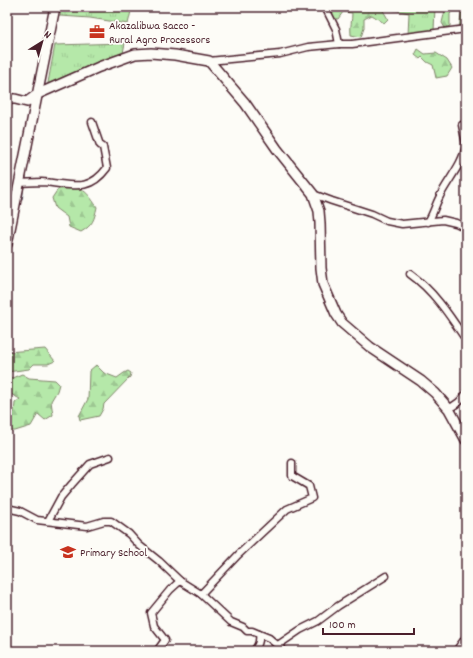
<svg xmlns="http://www.w3.org/2000/svg" width="473" height="658" font-family="Dekko,sans-serif">
<defs>
<pattern id="grass-tufts" width="24" height="20" patternUnits="userSpaceOnUse"><rect width="24" height="20" fill="#b5e8a9"/><path d="M3 7l-1-3M5 7V3M7 7l1-3M15 17l-1-3M17 17v-4M19 17l1-3" fill="none" stroke="#9dc792"/></pattern>
<pattern id="forest-firs" width="22" height="20" patternUnits="userSpaceOnUse"><rect width="22" height="20" fill="#b5e8a9"/><path d="M5 1l3.5 6h-7zM16 11l3.5 6h-7z" fill="#9dc792"/></pattern>
</defs>
<rect width="100%" height="100%" fill="#fdfcf7"/>
<filter id="ink" filterUnits="userSpaceOnUse"><feTurbulence type="fractalNoise" baseFrequency=".025" numOctaves="2"/><feDisplacementMap in="SourceGraphic" scale="8" xChannelSelector="R" yChannelSelector="G"/><feConvolveMatrix kernelMatrix="1 2 1 2 8 2 1 2 1" color-interpolation-filters="sRGB"/></filter>
<g filter="url(#ink)">
<g fill="url(#grass-tufts)" stroke="#80846a">
<path d="M 61,7 L 132,7 L 128,24 L 90,18 L 60,16 Z"/>
<path d="M 381,7 L 435,7 L 434,31 L 408,35 L 409,13 Z"/>
<path d="M 462,7 L 466,7 L 466,28 L 459,29 Z"/>
<path d="M 125,43 L 122,58 L 47,88 L 55,45 Z"/>
</g>
<g fill="url(#forest-firs)" stroke="#80846a">
<path d="M 329,7 L 381,7 L 388,19 L 384,23 L 372,15 L 364,19 L 364,28 L 361,37 L 351,35 C 350,26 352,21 352,13 L 343,12 L 338,19 L 331,18 L 328,8 Z"/>
<path d="M 442,7 L 462,7 L 461,11 L 454,9 L 450,14 L 450,26 L 445,28 L 442,23 L 445,10 Z"/>
<path d="M 418,49 L 425,54 L 436,53 L 447,60 L 452,68 L 447,76 L 436,78 L 433,65 L 427,62 L 422,57 L 420,59 L 415,55 Z"/>
<path d="M 58,189 C 83,188 83,186 97,207 C 94,220 93,225 81,232 L 69,227 L 67,217 L 55,208 L 52,198 Z"/>
<path d="M 45,349 L 55,361 L 48,364 L 34,364 L 29,369 L 7,372 L 7,352 Z"/>
<path d="M 96,365 L 104,373 L 117,378 L 124,373 L 128,371 L 131,373 L 130,377 L 104,404 L 103,409 L 99,416 L 80,420 L 79,416 L 88,399 L 89,371 Z"/>
<path d="M 22,374 L 29,378 L 55,380 L 59,384 L 57,391 L 51,401 L 53,415 L 45,420 L 38,414 L 31,426 L 15,431 L 7,431 L 7,412 L 14,413 L 15,403 L 20,399 L 7,392 L 7,375 L 12,378 Z"/>
</g>
<g fill="none" stroke-linecap="round" stroke-linejoin="round">
<g stroke="#6c8a97" stroke-width="2">
<path d="M 30,154 L 32,144"/>
<path d="M 25,182 L 26,171"/>
<path d="M 22,198 L 23,189"/>
</g>
<defs>
<g id="street">
<path d="M 325,7 L 336,29 L 339,44"/>
<path d="M 209,61 L 280,54 L 308,47 L 339,44 L 352,44 L 466,29"/>
<path d="M 462,125 L 466,144"/>
<path d="M 19,183 C 26,183 33,182 41,182 C 69,183 87,195 107,168 L 103,147 L 100,145 L 92,122"/>
<path d="M 313,194 L 332,201 L 372,214 L 387,221 L 402,224 L 443,220 L 456,223 L 466,228"/>
<path d="M 428,222 C 433,214 435,206 439,198 C 447,181 463,164 466,145"/>
<path d="M 410,274 C 434,291 450,316 466,340"/>
<path d="M 449,409 L 459,402 L 466,394"/>
<path d="M 7,508 L 20,511 L 37,520 L 87,526 L 104,521 L 111,521 L 129,534 L 139,545 L 159,561 L 180,581 L 201,594 L 231,622 L 243,627 L 247,631 L 252,631 L 259,634 C 260,640 258,647 253,651"/>
<path d="M 48,521 L 61,497 L 72,484 L 90,464 L 110,457"/>
<path d="M 201,594 L 238,555 L 287,509 L 312,498 L 309,486 L 292,476 L 292,463"/>
<path d="M 259,634 L 269,638 L 284,651"/>
<path d="M 278,645 L 300,630 L 318,621 L 338,606 L 386,576"/>
<path d="M 157,651 L 165,640 L 154,626 L 151,613 L 170,590 L 180,581"/>
<path d="M 456,651 L 466,637"/>
</g>
<g id="secondary">
<path d="M 7,99 L 15,99 L 27,102 L 38,94 L 99,67 L 135,54 L 151,53 L 175,55 L 209,61 L 245,103 L 277,149 L 313,194 L 319,211 L 320,223 L 321,268 L 323,284 L 336,314 L 342,323 L 370,347 L 421,381 L 435,393 L 449,409 L 466,440"/>
<path d="M 7,244 L 55,7"/>
</g>
</defs>
<use href="#street" stroke="#4a1f2b" stroke-width="9"/>
<use href="#secondary" stroke="#4a1f2b" stroke-width="12"/>
<use href="#street" stroke="#fdfcf7" stroke-width="6"/>
<use href="#secondary" stroke="#fdfcf7" stroke-width="9"/>
</g>
</g>
<defs>
<symbol id="office-bare" viewBox="-9 -9 18 18"><path d="M-6-3h4V-5.5h4V-3h4V5H-6ZM-1-4.5V-3h2v-1.5ZM-6 0V1H6V0Z" fill="#c8321e" stroke="#fdfcf7" stroke-width="2.5" paint-order="stroke"/></symbol>
<symbol id="school-bare" viewBox="-9 -9 18 18"><path d="M0-5L7-2L0 1L-7-2ZM-4 1L0 2.5L4 1V4Q0 6-4 4Z" fill="#c8321e" stroke="#fdfcf7" stroke-width="2.5" paint-order="stroke"/></symbol>
</defs>
<g fill-rule="evenodd">
<use href="#office-bare" x="86" y="21" width="22" height="22"/>
<use href="#school-bare" x="57" y="541" width="22" height="22"/>
</g>
<g text-anchor="middle" stroke-width="3.5" stroke-linejoin="round" paint-order="stroke">
<g font-size="12" fill="#4a1f2b" stroke="#fdfcf7" text-anchor="start">
<text x="109" y="29">Akazalibwa Sacco -<tspan x="109" dy="14">Rural Agro Processors</tspan></text>
<text x="80" y="556">Primary School</text>
</g>
</g>
<rect width="473" height="658" fill="none" stroke="#fdfcf7" stroke-width="24"/>
<rect x="12" y="12" width="449" height="634" fill="none" stroke="#4a1f2b" stroke-width="1.5" filter="url(#ink)"/>
<g transform="translate(42 42) rotate(37)" stroke="#fdfcf7" stroke-width="3" paint-order="stroke">
<path d="M0-3L7 15L0 10L-7 15Z" fill="#4a1f2b"/>
<text y="-6" font-size="11" font-weight="bold" text-anchor="middle" fill="#4a1f2b">N</text>
</g>
<path d="M323 628v6h91v-6" fill="none" stroke="#4a1f2b" stroke-width="2"/>
<text x="329" y="628" font-size="12" fill="#4a1f2b" stroke="#fdfcf7" stroke-width="3" paint-order="stroke">100 m</text>
</svg>
